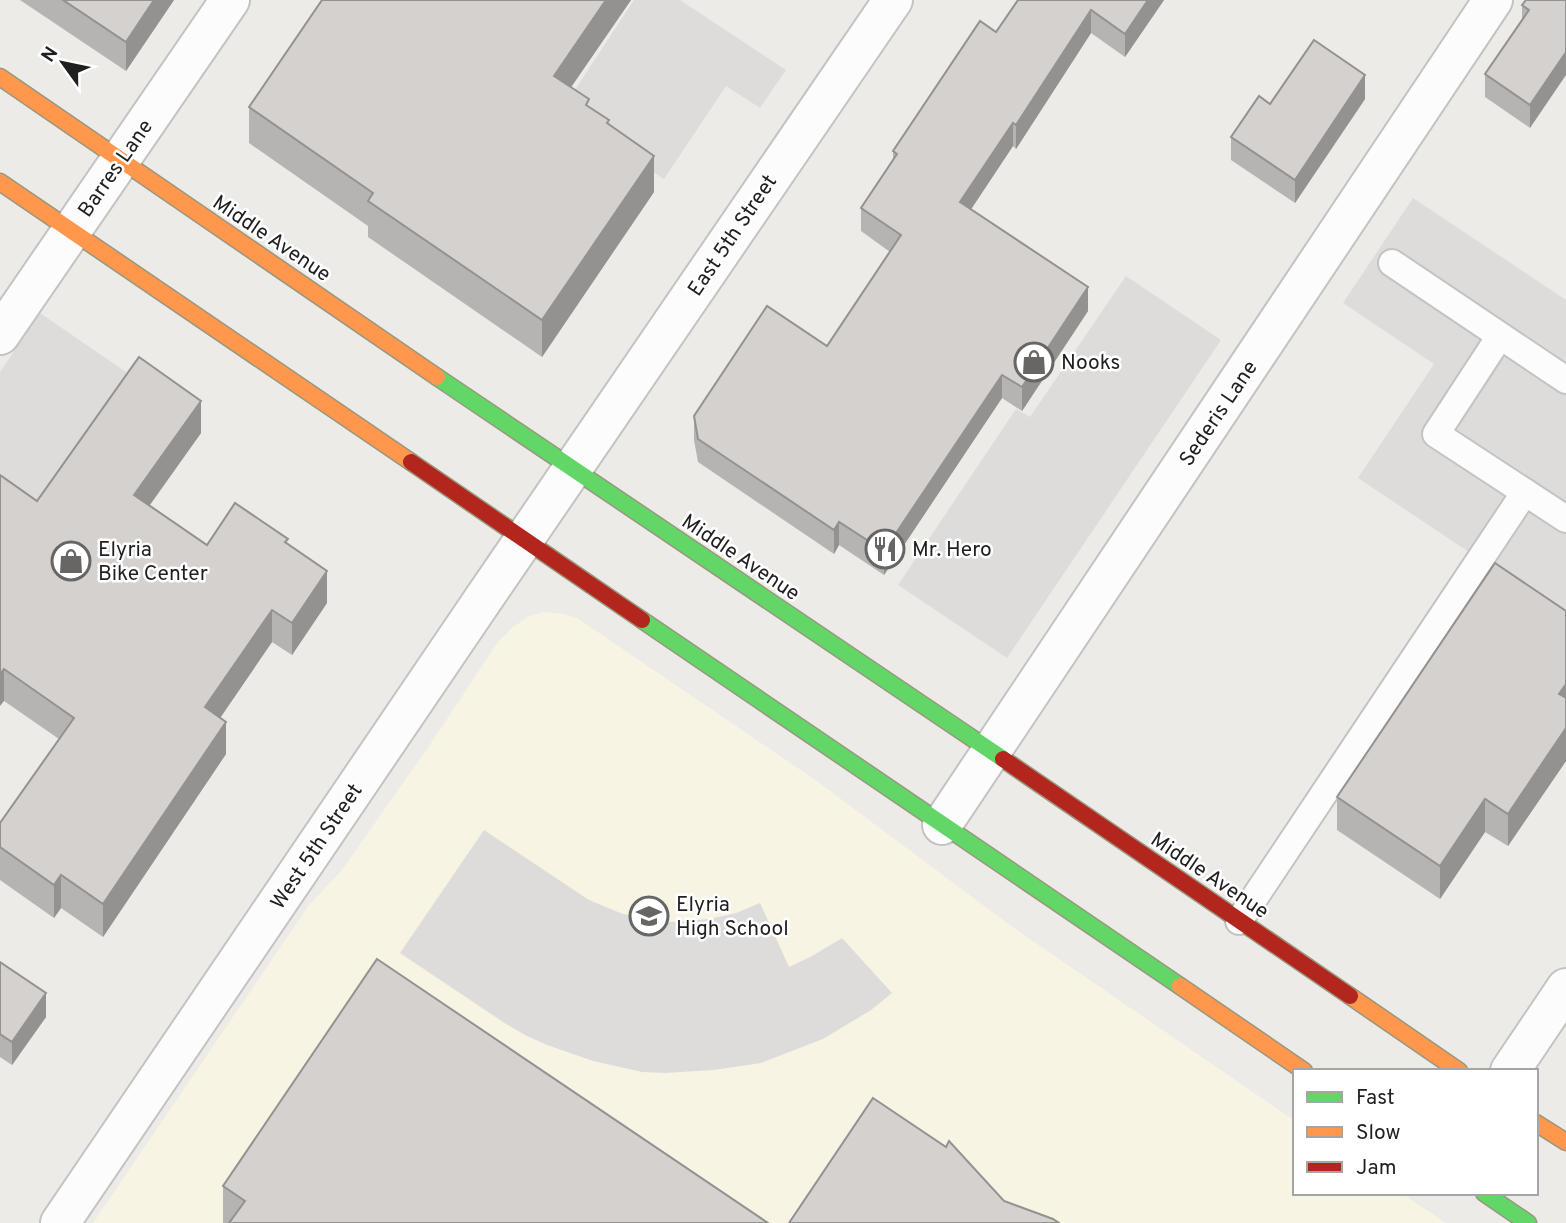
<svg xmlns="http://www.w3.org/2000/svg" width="1566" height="1223" font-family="Overpass,sans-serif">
<rect width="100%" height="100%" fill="#edebe8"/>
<path fill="#f7f4e4" d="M 544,612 L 563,614 L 577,618 L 814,779 L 1011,926 L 1295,1121 L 1295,1193 L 1401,1193 L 1446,1223 L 93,1223 L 309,905 L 342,870 L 429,746 L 498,642 L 512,628 L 529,616 Z"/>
<g fill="#dddcdb">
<path d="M 634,0 L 680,0 L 786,70 L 760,108 L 726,86 L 664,179 L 561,111 Z"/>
<path d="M 1413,198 L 1566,300 L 1566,617 L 1358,478 L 1434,364 L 1343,303 Z"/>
<path d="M 1126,276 L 1221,340 L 1007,658 L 898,585 L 1016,409 L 1030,417 Z"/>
<path d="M 40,313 L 139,381 L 38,529 L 0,502 L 0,372 Z"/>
<path d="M 484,830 L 589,900 L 623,914 L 669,922 L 691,921 L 714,918 L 736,913 L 760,903 L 789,967 L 812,956 L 842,938 L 892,993 L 871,1010 L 823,1039 L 761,1063 L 714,1070 L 665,1073 L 642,1072 L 593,1061 L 547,1045 L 525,1035 L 503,1022 L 400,953 Z"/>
</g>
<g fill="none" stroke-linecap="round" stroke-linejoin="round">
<defs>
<g id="lane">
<path d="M 1392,263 L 1566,380"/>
<path d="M 1500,336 L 1436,434 L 1566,519"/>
<path d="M 1239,921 L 1525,492"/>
</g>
<g id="street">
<path d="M 0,335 L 230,0"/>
<path d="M 942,825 L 1493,0"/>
<path d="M 1510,1071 L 1566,988"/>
<path d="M 60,1223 L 482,601 L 893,0"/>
</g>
<g id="fast">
<path d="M 437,377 L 1003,759"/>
<path d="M 642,620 L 1180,986"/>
<path d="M 1484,1193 L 1528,1223"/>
</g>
<g id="slow">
<path d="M 0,77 L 437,377"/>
<path d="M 0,182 L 411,462"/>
<path d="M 1180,986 L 1304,1071"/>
<path d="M 1350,996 L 1459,1071"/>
<path d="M 1536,1123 L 1566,1142"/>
</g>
<g id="jam">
<path d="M 411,462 L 642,620"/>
<path d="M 1003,759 L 1350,996"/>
</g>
</defs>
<use href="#lane" stroke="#c4c3c2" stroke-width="30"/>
<use href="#street" stroke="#c4c3c2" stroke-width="42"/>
<use href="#fast" stroke="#99977f" stroke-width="19"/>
<use href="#slow" stroke="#99977f" stroke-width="19"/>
<use href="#jam" stroke="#99977f" stroke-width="19"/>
<use href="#lane" stroke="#fcfcfc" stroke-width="26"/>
<use href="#street" stroke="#fcfcfc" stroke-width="38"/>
<use href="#fast" stroke="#63d668" stroke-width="16"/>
<use href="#slow" stroke="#ff974d" stroke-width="16"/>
<use href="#jam" stroke="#b3261e" stroke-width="16"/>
</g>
<g fill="#b6b4b2">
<path d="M 20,0 L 174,0 L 126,71 Z"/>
<path d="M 322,0 L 631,0 L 571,87 L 589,107 L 609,125 L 654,192 L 542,357 L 368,237 L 368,226 L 249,143 L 249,107 Z"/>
<path d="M 1018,0 L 1164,0 L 1125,57 L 1091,33 L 1016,149 L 1013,146 L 971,209 L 1088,311 L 1022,411 L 1002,398 L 884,575 L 839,545 L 834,554 L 698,462 L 694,440 L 694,416 L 827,346 L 890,252 L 861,231 L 861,208 L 893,161 L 893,151 L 996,32 Z"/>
<path d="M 1566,0 L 1530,128 L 1485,97 L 1485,74 L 1522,20 L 1522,5 Z"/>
<path d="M 1365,99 L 1295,203 L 1231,160 L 1231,137 Z"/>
<path d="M 201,433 L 150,505 L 207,545 L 288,545 L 327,603 L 292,655 L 272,642 L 220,718 L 226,754 L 103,937 L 61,908 L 54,918 L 0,880 L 0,823 L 59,739 L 4,701 L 0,475 L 37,501 Z"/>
<path d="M 1566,611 L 1566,761 L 1508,846 L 1485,832 L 1440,899 L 1337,830 L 1337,797 Z"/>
<path d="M 0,962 L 46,1017 L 12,1065 L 0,1057 Z"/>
<path d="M 223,1186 L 768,1223 L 223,1223 Z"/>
</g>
<g fill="#949291">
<path d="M 154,0 L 174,0 L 126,71 L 126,42 Z"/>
<path d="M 606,0 L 631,0 L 554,112 L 554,76 Z"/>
<path d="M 1148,0 L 1164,0 L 1125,57 L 1125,34 Z"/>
<path d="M 1091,10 L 1091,33 L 1016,149 L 1016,125 Z"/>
<path d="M 1566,52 L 1566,75 L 1530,128 L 1530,105 Z"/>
<path d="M 1365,75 L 1365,99 L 1295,203 L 1295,180 Z"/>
<path d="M 1013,123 L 1013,146 L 960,226 L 960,202 Z"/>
<path d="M 654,156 L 654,192 L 542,357 L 542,320 Z"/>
<path d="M 1088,287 L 1088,311 L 1022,411 L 1022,387 Z"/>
<path d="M 1002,375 L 1002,398 L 884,575 L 884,551 Z"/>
<path d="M 201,401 L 201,433 L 134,527 L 134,495 Z"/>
<path d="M 839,522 L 839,545 L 834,554 L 834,530 Z"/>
<path d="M 327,571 L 327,603 L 292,655 L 292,623 Z"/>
<path d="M 272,610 L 272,642 L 205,740 L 205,707 Z"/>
<path d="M 4,669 L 4,701 L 0,706 L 0,674 Z"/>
<path d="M 1566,684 L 1566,716 L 1559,694 Z"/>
<path d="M 226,722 L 226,754 L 103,937 L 103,904 Z"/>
<path d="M 1566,728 L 1566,761 L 1508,846 L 1508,814 Z"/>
<path d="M 1485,799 L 1485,832 L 1440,899 L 1440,866 Z"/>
<path d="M 61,875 L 61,908 L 54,918 L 54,885 Z"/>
<path d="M 46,993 L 46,1017 L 12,1065 L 12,1042 Z"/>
</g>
<g fill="#d4d1cf" stroke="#949291" stroke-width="2">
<path d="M 63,0 L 154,0 L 126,42 Z"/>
<path d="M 322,0 L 606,0 L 554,76 L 589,99 L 586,105 L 609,120 L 607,123 L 654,156 L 542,320 L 368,201 L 373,193 L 249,107 Z"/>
<path d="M 1018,0 L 1148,0 L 1125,34 L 1091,10 L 1016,125 L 1013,123 L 960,202 L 1088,287 L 1022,387 L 1002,375 L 884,551 L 839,522 L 834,530 L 698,439 L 694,416 L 767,306 L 827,346 L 901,235 L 861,208 L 897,154 L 893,151 L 980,21 L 996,32 Z"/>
<path d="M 1526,0 L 1566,0 L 1566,52 L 1530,105 L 1485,74 L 1529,10 L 1522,5 Z"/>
<path d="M 1314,40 L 1365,75 L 1295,180 L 1231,137 L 1259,96 L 1270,104 Z"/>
<path d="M 139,357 L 201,401 L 134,495 L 207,545 L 235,503 L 288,539 L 285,542 L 327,571 L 292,623 L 272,610 L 205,707 L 226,722 L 103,904 L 61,875 L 54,885 L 0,847 L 0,823 L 74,718 L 4,669 L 0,674 L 0,475 L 37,501 Z"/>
<path d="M 1495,563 L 1566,611 L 1566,684 L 1559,694 L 1566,698 L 1566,728 L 1508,814 L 1485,799 L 1440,866 L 1337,797 Z"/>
<path d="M 377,959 L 768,1223 L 229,1223 L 245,1201 L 223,1186 Z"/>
<path d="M 0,962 L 46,993 L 12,1042 L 0,1034 Z"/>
<path d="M 873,1098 L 946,1147 L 949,1141 L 1004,1201 L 1053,1219 L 1059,1223 L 789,1223 Z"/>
</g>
<defs>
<symbol id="shop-ring" viewBox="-11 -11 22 22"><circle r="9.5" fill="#fff" stroke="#676665" stroke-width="1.5"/><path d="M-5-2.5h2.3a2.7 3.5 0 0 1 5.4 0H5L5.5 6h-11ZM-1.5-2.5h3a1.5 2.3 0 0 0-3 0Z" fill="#676665"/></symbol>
<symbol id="restaurant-ring" viewBox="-11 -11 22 22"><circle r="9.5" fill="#fff" stroke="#676665" stroke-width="1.5"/><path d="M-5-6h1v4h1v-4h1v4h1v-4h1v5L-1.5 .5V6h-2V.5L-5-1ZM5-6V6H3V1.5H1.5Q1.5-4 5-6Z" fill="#676665"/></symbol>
<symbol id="school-ring" viewBox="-11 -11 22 22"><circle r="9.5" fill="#fff" stroke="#676665" stroke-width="1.5"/><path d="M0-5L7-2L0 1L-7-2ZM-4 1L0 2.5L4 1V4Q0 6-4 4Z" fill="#676665"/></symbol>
</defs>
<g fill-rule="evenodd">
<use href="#shop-ring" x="1012" y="340" width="44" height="44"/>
<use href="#restaurant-ring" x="863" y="527" width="44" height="44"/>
<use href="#shop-ring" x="49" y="539" width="44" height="44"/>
<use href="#school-ring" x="627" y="894" width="44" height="44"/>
</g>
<g text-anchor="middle" stroke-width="5" stroke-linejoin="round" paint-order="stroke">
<g font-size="21" fill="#1f1f1f" stroke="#fff">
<text transform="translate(115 168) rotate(-55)" y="7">Barres Lane</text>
<text transform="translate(732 235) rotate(-56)" y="7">East 5th Street</text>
<text transform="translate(272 238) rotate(34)" y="7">Middle Avenue</text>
<text transform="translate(1218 413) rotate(-56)" y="7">Sederis Lane</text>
<text transform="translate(741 557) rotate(34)" y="7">Middle Avenue</text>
<text transform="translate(316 846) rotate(-56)" y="7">West 5th Street</text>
<text transform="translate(1210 875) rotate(34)" y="7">Middle Avenue</text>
</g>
<g font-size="21" fill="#1f1f1f" stroke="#fff" text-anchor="start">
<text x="1061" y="369">Nooks</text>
<text x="98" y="556">Elyria<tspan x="98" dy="24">Bike Center</tspan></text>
<text x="912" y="556">Mr. Hero</text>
<text x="676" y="911">Elyria<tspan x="676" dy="24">High School</tspan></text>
</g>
</g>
<rect x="1293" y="1069" width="245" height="126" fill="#ffffff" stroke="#a5a5a5" stroke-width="2"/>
<rect x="1307" y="1092" width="35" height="10" fill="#63d668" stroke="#a5a5a5" stroke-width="2"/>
<text x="1356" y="1104" font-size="21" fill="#1f1f1f">Fast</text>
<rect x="1307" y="1127" width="35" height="10" fill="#ff974d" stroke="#a5a5a5" stroke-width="2"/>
<text x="1356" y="1139" font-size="21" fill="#1f1f1f">Slow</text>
<rect x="1307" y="1162" width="35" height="10" fill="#b3261e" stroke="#a5a5a5" stroke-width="2"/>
<text x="1356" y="1174" font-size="21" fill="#1f1f1f">Jam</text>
<g transform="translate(63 63) rotate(303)" stroke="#ffffff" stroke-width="5" paint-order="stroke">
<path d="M0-5L12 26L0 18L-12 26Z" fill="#1f1f1f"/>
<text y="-10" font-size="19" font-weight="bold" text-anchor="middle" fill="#1f1f1f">N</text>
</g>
</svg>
